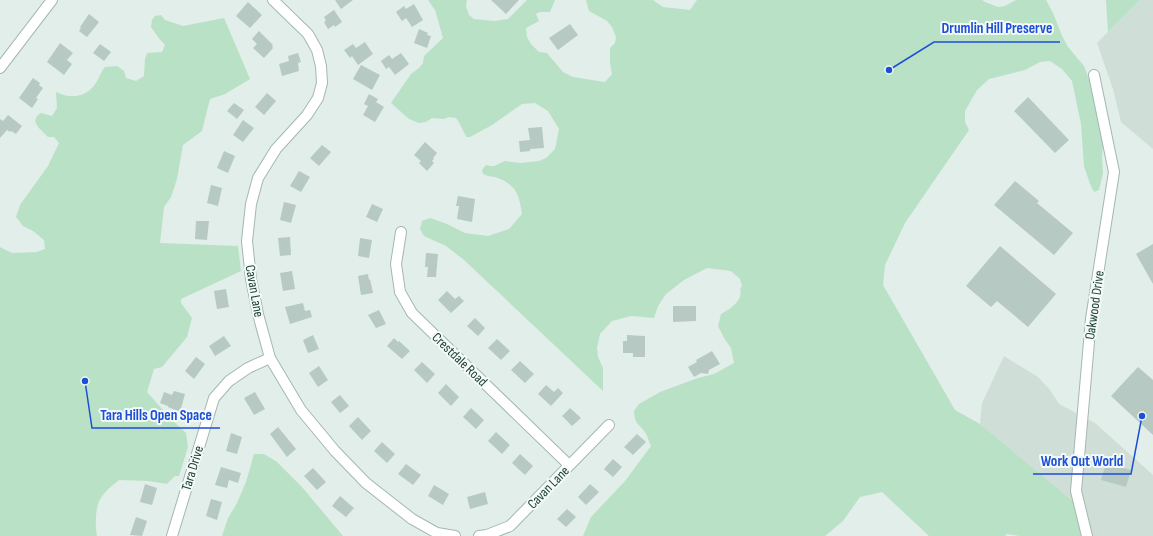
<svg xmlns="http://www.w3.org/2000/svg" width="1153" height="536" font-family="'Sofia Sans Condensed',sans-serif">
<rect width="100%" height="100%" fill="#e2eee9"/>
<g fill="#d0ded8">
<path d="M 1140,0 L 1153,0 L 1153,149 L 1121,122 L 1113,89 L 1097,43 Z"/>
<path d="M 1004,356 L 1038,377 L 1050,390 L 1059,404 L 1095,423 L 1153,475 L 1153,536 L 1087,536 L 1080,508 L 980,424 L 982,403 Z"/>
</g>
<g fill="#b9e1c6">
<path d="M 428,0 L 467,0 L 466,6 L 469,15 L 474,19 L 494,21 L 508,19 L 527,0 L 555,0 L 550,12 L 540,12 L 536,14 L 539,21 L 526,28 L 527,37 L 531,44 L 539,52 L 547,53 L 563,72 L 573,77 L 605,82 L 612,74 L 610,63 L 610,48 L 615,43 L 616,37 L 612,27 L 607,21 L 589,11 L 586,0 L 653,0 L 663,7 L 690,10 L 697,0 L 982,0 L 985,2 L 998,7 L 1005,6 L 1016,0 L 1046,0 L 1053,13 L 1062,36 L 1068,47 L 1084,66 L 1093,90 L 1103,145 L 1102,158 L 1103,173 L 1099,190 L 1094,192 L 1090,184 L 1084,166 L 1081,124 L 1072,81 L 1062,69 L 1050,61 L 1040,62 L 1025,70 L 989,79 L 977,90 L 965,111 L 965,122 L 969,130 L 905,223 L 885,265 L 883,285 L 955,410 L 980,424 L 1075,503 L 1081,536 L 1020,536 L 1007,534 L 1005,536 L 929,536 L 882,492 L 860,497 L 843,521 L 825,536 L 583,536 L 591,517 L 625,481 L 651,446 C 649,442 648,437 646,434 C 640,423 635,427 634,411 L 639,404 L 660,392 L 698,378 L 714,374 L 734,363 L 731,348 L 724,338 L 718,326 L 721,314 C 730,309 744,300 740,289 L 742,286 L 740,279 L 731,271 L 707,268 L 684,280 L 666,294 L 658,306 L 654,318 L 631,316 L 612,321 L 600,334 L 597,348 L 598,357 L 603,368 L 603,391 L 464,260 L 446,246 L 424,236 L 420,229 L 422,221 L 430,218 L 447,224 L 465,233 L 488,236 L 509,229 L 522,214 C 519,194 516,184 495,177 C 490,176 487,176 483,174 L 482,170 L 486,165 L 490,166 L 494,166 L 505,161 L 520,163 L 539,161 L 546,158 L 555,149 L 559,129 L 548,111 L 535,103 L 522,104 L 492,125 L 470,137 L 467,137 C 462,131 461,124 456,118 L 449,117 L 444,119 L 432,118 L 426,122 L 419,123 L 409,119 L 391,103 L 411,74 L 419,68 L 423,63 L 424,56 L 443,38 L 435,10 Z"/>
<path d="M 1106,0 L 1140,0 L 1108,32 Z"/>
<path d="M 161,15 L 165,20 L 183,26 L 224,18 L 250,79 L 225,94 L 210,99 L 202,131 L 183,145 L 177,179 L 171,197 L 164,207 L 160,243 L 238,246 L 241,271 L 181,299 L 181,303 L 192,318 L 187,337 L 162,367 L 154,369 L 147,392 L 170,418 L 186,433 L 188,447 L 179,476 L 175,476 L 167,484 L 148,481 L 119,480 C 113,485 105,491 101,498 C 95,505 95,527 97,536 L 0,536 L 0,247 L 12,253 L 37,252 L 45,249 L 44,240 L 33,231 L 23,226 L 16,217 L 20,205 L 48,166 L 59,143 L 54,137 L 48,137 L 38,127 L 35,121 L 37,116 L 41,113 L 52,116 L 57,108 L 56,92 C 72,100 88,97 97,81 C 100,76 101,72 105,67 L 117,66 L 124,71 L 126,78 L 136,81 L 144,76 L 145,59 L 147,53 L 162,52 L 165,45 L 158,37 L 151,27 L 152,20 L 155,16 Z"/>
<path d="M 254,454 L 264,454 L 277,462 L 302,487 L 343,536 L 222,536 L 228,518 L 237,503 L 246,482 Z"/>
</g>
<g fill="#b7c9c3">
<path d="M 335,0 L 353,0 L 341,9 Z"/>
<path d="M 491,0 L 519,0 L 506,14 Z"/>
<path d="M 248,2 L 262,15 L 250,28 L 236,16 Z"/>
<path d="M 414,4 L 423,20 L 412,27 L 406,18 L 402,21 L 396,12 L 404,6 L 406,9 Z"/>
<path d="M 334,10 L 342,22 L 335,27 L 334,25 L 328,29 L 324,22 L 326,21 L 324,17 Z"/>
<path d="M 89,14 L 99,22 L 87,37 L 79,31 L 81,28 L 80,27 Z"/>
<path d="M 570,24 L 578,35 L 558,50 L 549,38 Z"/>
<path d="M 419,29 L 428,33 L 427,35 L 431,36 L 427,48 L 414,43 Z"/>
<path d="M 259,31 L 273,45 L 272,46 L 273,48 L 264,58 L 253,48 L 257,44 L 252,39 Z"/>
<path d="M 365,42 L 373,54 L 358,65 L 352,56 L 350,58 L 344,50 L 353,44 L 356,48 Z"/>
<path d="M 60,43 L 73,53 L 67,60 L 72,64 L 64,75 L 47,62 Z"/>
<path d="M 100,44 L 111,52 L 104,61 L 93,53 Z"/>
<path d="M 298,53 L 301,62 L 298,63 L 299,71 L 282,76 L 279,64 L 289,61 L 288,56 Z"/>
<path d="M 401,53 L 409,64 L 395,75 L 389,67 L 386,69 L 381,61 L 389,55 L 392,59 Z"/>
<path d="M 361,65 L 380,75 L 372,90 L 353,79 Z"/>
<path d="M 33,78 L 40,83 L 39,85 L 43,88 L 36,98 L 38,99 L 32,108 L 19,98 Z"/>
<path d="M 267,93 L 276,101 L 264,115 L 255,107 Z"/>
<path d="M 369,94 L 378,99 L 376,102 L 384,107 L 375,122 L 363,115 L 368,106 L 364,104 Z"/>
<path d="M 1028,97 L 1069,140 L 1055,153 L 1014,111 Z"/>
<path d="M 234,103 L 244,110 L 237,119 L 227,111 Z"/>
<path d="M 8,115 L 22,126 L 16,134 L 11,131 L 10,132 L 7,130 L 0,138 L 0,119 L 3,121 Z"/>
<path d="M 243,120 L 254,128 L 243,142 L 233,135 Z"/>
<path d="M 542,127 L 544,148 L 530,149 L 530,151 L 520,152 L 519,141 L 530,140 L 528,128 Z"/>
<path d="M 425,142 L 437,153 L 433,158 L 434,159 L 432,161 L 434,163 L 427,171 L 419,163 L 421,161 L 414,155 Z"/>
<path d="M 322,145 L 331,152 L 319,166 L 310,158 Z"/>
<path d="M 224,151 L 235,156 L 228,173 L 217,168 Z"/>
<path d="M 299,171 L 310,177 L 301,192 L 290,186 Z"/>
<path d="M 1015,181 L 1039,201 L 1037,203 L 1073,233 L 1054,255 L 994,205 Z"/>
<path d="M 211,185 L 222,188 L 218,206 L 207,203 Z"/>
<path d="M 458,196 L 475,199 L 472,222 L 457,219 L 459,206 L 456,206 Z"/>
<path d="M 284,202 L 296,205 L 291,223 L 280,220 Z"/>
<path d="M 372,204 L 383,209 L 377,222 L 366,217 Z"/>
<path d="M 196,221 L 209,221 L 207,240 L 195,239 Z"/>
<path d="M 290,237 L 291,255 L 280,256 L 278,238 Z"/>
<path d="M 360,238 L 372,240 L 369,258 L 358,256 Z"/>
<path d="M 1153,244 L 1153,284 L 1136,254 Z"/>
<path d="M 1000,246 L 1056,294 L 1028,327 L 997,301 L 991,307 L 966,286 Z"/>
<path d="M 426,253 L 438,254 L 436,277 L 427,277 L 428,267 L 425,267 Z"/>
<path d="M 292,271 L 295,289 L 283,291 L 280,273 Z"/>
<path d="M 368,274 L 369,280 L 370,279 L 373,293 L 361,295 L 358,276 Z"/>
<path d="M 226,289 L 229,307 L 217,309 L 214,291 Z"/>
<path d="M 447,291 L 455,299 L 459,296 L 464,301 L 451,313 L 438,300 Z"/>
<path d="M 303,303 L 305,311 L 310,310 L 312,317 L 290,324 L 285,307 Z"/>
<path d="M 673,306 L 696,306 L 696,321 L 673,322 Z"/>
<path d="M 379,310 L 386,324 L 376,328 L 368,315 Z"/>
<path d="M 475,318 L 485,328 L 478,336 L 467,326 Z"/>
<path d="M 313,335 L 319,349 L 308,353 L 303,340 Z"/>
<path d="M 627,335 L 645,336 L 645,357 L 633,357 L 633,353 L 623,353 L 623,341 L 627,341 Z"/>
<path d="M 224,336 L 231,346 L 215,356 L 209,346 Z"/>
<path d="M 394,338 L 398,342 L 399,341 L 410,351 L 402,359 L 387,346 Z"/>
<path d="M 497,339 L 510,351 L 501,360 L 488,348 Z"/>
<path d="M 712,351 L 720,364 L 709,370 L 708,374 L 701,373 L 694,377 L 688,367 L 697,362 L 696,360 Z"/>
<path d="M 196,357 L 205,364 L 194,379 L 185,371 Z"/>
<path d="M 520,361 L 534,374 L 525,383 L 511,370 Z"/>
<path d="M 422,362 L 435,374 L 427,383 L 414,370 Z"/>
<path d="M 319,366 L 328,380 L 318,387 L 309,373 Z"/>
<path d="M 1138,367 L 1153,380 L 1153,435 L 1111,396 Z"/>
<path d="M 446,384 L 459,397 L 451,406 L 438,393 Z"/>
<path d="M 546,385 L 554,392 L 558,388 L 563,393 L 551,406 L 538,394 Z"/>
<path d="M 174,391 L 185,394 L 180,412 L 168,407 L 168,406 L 160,403 L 164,392 L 172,395 Z"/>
<path d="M 255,392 L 265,409 L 254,415 L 244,398 Z"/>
<path d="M 340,395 L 349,406 L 340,413 L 331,402 Z"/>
<path d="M 471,408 L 484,420 L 476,429 L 463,417 Z"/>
<path d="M 570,408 L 581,418 L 572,426 L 562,416 Z"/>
<path d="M 358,417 L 371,431 L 362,440 L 349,426 Z"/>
<path d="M 278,427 L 296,449 L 287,457 L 270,434 Z"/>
<path d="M 496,432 L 510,445 L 502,454 L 488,441 Z"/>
<path d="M 231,433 L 242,437 L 237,454 L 226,451 Z"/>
<path d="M 637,434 L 646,442 L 633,455 L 624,447 Z"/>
<path d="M 382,442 L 395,454 L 387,463 L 374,451 Z"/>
<path d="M 520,454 L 533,466 L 525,475 L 512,463 Z"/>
<path d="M 613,459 L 622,467 L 613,477 L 604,469 Z"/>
<path d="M 1106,463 L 1131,470 L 1126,487 L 1101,480 Z"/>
<path d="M 406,464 L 421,475 L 413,485 L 398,474 Z"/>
<path d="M 221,467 L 241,473 L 238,483 L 229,480 L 227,488 L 215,485 Z"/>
<path d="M 313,468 L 326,482 L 317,490 L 304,476 Z"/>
<path d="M 145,484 L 157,488 L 152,505 L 140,502 Z"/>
<path d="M 590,484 L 599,492 L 586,505 L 578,497 Z"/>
<path d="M 434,485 L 449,494 L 443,505 L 428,496 Z"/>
<path d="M 485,492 L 488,504 L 470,509 L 467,497 Z"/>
<path d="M 340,496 L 354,508 L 346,517 L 332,506 Z"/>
<path d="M 211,499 L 222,502 L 217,520 L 206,516 Z"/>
<path d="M 567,509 L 576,517 L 566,527 L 557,519 Z"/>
<path d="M 136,517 L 147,521 L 142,536 L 130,535 Z"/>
</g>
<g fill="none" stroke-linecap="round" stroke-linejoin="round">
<defs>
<g id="street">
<path d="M 273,0 L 308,34 L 317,50 L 321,66 L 322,83 L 318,98 L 307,115 L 276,149 L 258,178 L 251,204 L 247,241 L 251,279 L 258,314 L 270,358 L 301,410 L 335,451 L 366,483 L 412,519 L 437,533 L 455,536"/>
<path d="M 0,68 L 52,0"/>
<path d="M 401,232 L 396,264 L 400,292 L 412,313 L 569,465"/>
<path d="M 172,536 L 214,398 L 229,381 L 248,368 L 270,358"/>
<path d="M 479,536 L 487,535 L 510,526 L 609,425"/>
<path d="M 1087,536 L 1076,491 L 1091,319 L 1114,172 L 1094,75"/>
</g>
</defs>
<use href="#street" stroke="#a4b7b1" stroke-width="12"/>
<use href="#street" stroke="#fff" stroke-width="10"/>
</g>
<g text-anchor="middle" stroke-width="4" stroke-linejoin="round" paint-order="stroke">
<g font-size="14" fill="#20413a" stroke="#f3faf7">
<text transform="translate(255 291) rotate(80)" y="5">Cavan Lane</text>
<text transform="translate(1094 305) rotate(-82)" y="5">Oakwood Drive</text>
<text transform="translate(460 359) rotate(44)" y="5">Crestdale Road</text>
<text transform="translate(192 468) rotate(-73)" y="5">Tara Drive</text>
<text transform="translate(548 487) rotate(-46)" y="5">Cavan Lane</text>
</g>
</g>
<path fill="none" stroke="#1d4ed8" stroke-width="1.5" d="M889 70L934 42H1060M85 381L92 428H220M1142 416L1131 474H1033"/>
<g fill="#1d4ed8" stroke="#f3faf7" stroke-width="1.5">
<circle cx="889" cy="70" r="4"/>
<circle cx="85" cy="381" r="4"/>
<circle cx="1142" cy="416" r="4"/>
</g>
<g font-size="15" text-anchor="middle" font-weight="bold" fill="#1d4ed8" stroke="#f3faf7" stroke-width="4" stroke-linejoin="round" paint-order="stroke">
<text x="997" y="33">Drumlin Hill Preserve</text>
<text x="156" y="420">Tara Hills Open Space</text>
<text x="1082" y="466">Work Out World</text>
</g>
</svg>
